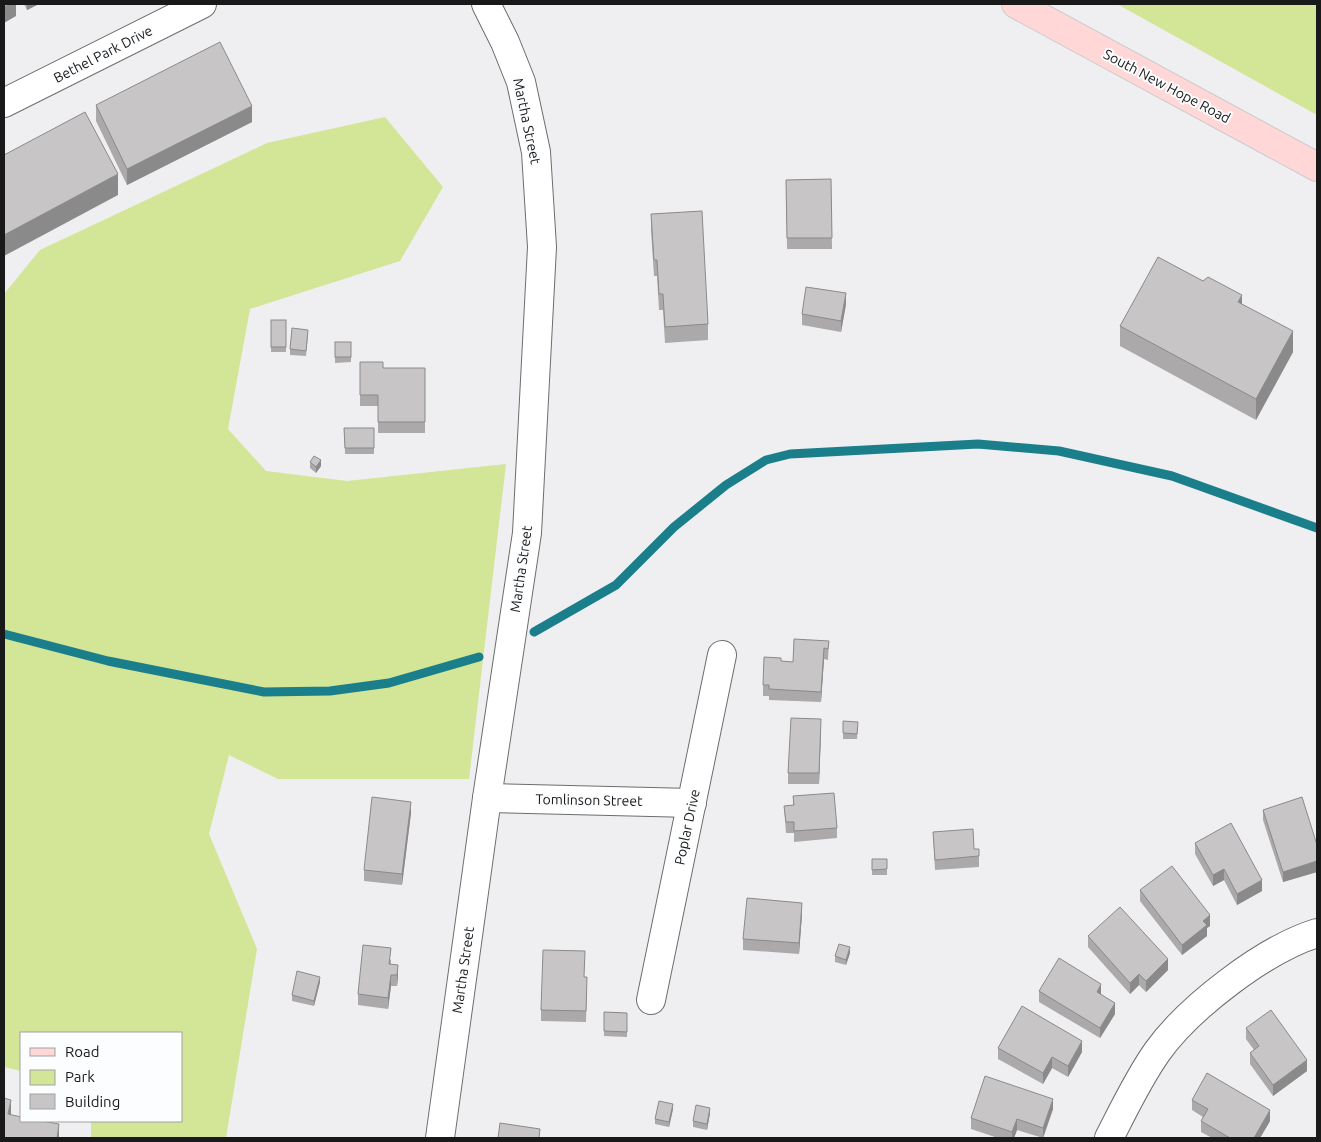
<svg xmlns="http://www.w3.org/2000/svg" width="1321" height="1142" font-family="Ubuntu,sans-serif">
<rect width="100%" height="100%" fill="#efeff1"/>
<g fill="#d3e596">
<path d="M 1117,4 L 1317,4 L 1317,115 Z"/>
<path d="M 385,117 L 443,187 L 400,261 L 250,309 L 228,429 L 266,471 L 347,481 L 506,464 L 469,779 L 278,779 L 229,755 L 209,834 L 257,949 L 226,1138 L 91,1138 L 91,1121 L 181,1121 L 181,1033 L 21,1033 L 21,1071 L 4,1067 L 4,294 L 40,250 L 267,143 Z"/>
</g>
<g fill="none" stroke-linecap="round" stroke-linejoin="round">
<g stroke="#1b7f8b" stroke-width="9">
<path d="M 534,632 L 616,585 L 674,527 L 726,485 L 766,460 L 790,454 L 978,444 L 1059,451 L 1172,476 L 1317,528"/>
<path d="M 4,634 L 108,661 L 264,692 L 330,691 L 389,683 L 479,657"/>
</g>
<defs>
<g id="minor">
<path d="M 4,103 L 202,4"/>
<path d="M 487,798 L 692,803"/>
<path d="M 651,1000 L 722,655"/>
<path d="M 440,1138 L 487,798 L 527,533 L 542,247 L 536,152 L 521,82 L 505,42 L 486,4"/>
<path d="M 1109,1138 C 1124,1109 1138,1079 1157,1052 C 1189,1007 1265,949 1317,933"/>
</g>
<path id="major" d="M 1016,4 L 1317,167"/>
</defs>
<use href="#minor" stroke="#6c6d6e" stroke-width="30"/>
<use href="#major" stroke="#cccccd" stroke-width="30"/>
<use href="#minor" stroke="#fff" stroke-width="28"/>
<use href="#major" stroke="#fed7d6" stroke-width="28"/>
</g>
<g fill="#aba9a9">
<path d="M 24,4 L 39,4 L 27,10 Z"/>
<path d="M 96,105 L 252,122 L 127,185 L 96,121 Z"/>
<path d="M 831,179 L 832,249 L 787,249 L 786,180 Z"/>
<path d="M 651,214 L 708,324 L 708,340 L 665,343 L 663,310 L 659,310 L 657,276 L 654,276 L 651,230 Z"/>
<path d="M 846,304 L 841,332 L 802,325 L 802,314 Z"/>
<path d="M 1242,304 L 1293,352 L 1256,420 L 1120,346 L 1120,326 Z"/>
<rect x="271" y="320" width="15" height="32"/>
<path d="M 308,335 L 306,356 L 290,355 L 290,349 Z"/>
<path d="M 335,342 L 351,342 L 351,362 L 335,363 Z"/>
<path d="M 360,362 L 383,368 L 425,368 L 425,433 L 378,433 L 378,406 L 360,406 Z"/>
<path d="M 344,428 L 374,428 L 374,454 L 345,454 Z"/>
<path d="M 310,462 L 321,466 L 316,473 L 310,468 Z"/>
<path d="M 829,641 L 828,660 L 824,659 L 821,702 L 769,700 L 769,696 L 763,696 L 763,685 L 781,661 L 793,662 Z"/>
<path d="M 843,721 L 858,727 L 857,739 L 843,739 Z"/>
<path d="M 821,730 L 819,784 L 788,784 L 788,773 Z"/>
<path d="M 793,796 L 837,828 L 837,838 L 794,842 L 794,833 L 786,833 L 784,806 L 793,805 Z"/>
<path d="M 1263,810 L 1317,845 L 1317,872 L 1283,882 L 1263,820 Z"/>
<path d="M 411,813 L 402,885 L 364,881 L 364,870 Z"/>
<path d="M 933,832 L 974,849 L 979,856 L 979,867 L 935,870 Z"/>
<path d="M 1195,843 L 1262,891 L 1237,905 L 1224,880 L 1213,886 L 1195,854 Z"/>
<rect x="872" y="859" width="15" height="16"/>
<path d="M 1140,890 L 1210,926 L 1207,928 L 1207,936 L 1182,955 L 1140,901 Z"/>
<path d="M 802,914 L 799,954 L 743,950 L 743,939 Z"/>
<path d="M 1088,936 L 1168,970 L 1146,992 L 1139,985 L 1130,994 L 1088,947 Z"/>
<path d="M 850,953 L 846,965 L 835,962 L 835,956 Z"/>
<path d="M 391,959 L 391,964 L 398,976 L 397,986 L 391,986 L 388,1009 L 358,1005 L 358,994 Z"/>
<path d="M 584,977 L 587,988 L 586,1022 L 541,1021 L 541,1010 Z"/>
<path d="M 320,982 L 314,1006 L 292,1001 L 292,995 Z"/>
<path d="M 1039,991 L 1101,994 L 1115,1014 L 1100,1038 L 1039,1002 Z"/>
<path d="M 604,1012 L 627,1013 L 627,1037 L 604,1036 Z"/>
<path d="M 1246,1028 L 1307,1071 L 1273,1096 L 1250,1064 L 1250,1053 L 1254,1050 L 1246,1039 Z"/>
<path d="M 998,1048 L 1082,1052 L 1068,1077 L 1052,1068 L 1043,1084 L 998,1059 Z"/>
<path d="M 1192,1100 L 1270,1121 L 1260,1138 L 1212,1138 L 1201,1132 L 1201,1121 L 1203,1117 L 1192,1110 Z"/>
<path d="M 673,1109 L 669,1127 L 655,1124 L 655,1119 Z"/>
<path d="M 1053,1109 L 1043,1138 L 1017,1130 L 1014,1138 L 998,1138 L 971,1129 L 971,1118 Z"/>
<path d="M 710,1113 L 707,1130 L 693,1127 L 693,1121 Z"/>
</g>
<g fill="#8b8a8a">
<path d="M 10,4 L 16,4 L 16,16 L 4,23 L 4,7 Z"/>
<path d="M 27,4 L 39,4 L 27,10 Z"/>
<path d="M 252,106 L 252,122 L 127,185 L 127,169 Z"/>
<path d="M 118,174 L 118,195 L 4,256 L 4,235 Z"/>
<path d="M 846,293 L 846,304 L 841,332 L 841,321 Z"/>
<path d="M 1242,295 L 1242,316 L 1238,302 Z"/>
<path d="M 1293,331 L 1293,352 L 1256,420 L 1256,399 Z"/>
<path d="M 321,460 L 321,466 L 316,473 L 316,467 Z"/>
<path d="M 824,648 L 824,659 L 821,702 L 821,692 Z"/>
<path d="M 821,719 L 821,730 L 819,784 L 819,773 Z"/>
<path d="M 411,802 L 411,813 L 402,885 L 402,874 Z"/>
<path d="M 1317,861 L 1317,872 L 1283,882 L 1283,872 Z"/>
<path d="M 1224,869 L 1224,880 L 1213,886 L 1213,875 Z"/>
<path d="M 1262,880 L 1262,891 L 1237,905 L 1237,894 Z"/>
<path d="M 802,903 L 802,914 L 799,954 L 799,943 Z"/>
<path d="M 1210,915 L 1210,926 L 1207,928 L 1207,936 L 1182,955 L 1182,945 L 1203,921 Z"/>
<path d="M 850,947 L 850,953 L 846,965 L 846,960 Z"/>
<path d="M 1168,959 L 1168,970 L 1146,992 L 1146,981 Z"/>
<path d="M 398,965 L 398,976 L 397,986 L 397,975 Z"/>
<path d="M 1139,974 L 1139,985 L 1130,994 L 1130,983 Z"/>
<path d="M 391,975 L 391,986 L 388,1009 L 388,998 Z"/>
<path d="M 320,977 L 320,982 L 314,1006 L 314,1001 Z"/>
<path d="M 1101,984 L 1101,995 L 1097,992 Z"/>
<path d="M 1115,1003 L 1115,1014 L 1100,1038 L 1100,1028 Z"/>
<path d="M 1082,1041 L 1082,1052 L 1068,1077 L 1068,1066 Z"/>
<path d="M 1052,1057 L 1052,1068 L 1043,1084 L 1043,1073 Z"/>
<path d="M 1307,1060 L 1307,1071 L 1273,1096 L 1273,1085 Z"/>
<path d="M 1053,1099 L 1053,1109 L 1043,1138 L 1043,1128 Z"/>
<path d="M 11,1100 L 11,1116 L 8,1114 Z"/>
<path d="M 673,1104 L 673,1109 L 669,1127 L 669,1122 Z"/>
<path d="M 710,1108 L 710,1113 L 707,1130 L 707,1124 Z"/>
<path d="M 1270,1110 L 1270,1121 L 1260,1138 L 1254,1138 Z"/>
<path d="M 1017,1119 L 1017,1130 L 1014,1138 L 1012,1138 L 1012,1132 Z"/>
<path d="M 59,1124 L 59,1138 L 57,1138 Z"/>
</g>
<g fill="#c7c5c5" stroke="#8b8a8a">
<path d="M 4,4 L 10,4 L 4,7 Z"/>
<path d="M 220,42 L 252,106 L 127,169 L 96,105 Z"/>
<path d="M 85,112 L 118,174 L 4,235 L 4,155 Z"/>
<path d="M 831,179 L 832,238 L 787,238 L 786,180 Z"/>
<path d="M 702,211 L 708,324 L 665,327 L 663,294 L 659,294 L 657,260 L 654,260 L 651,214 Z"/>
<path d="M 1158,257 L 1203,281 L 1208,277 L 1242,295 L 1238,302 L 1293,331 L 1256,399 L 1120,326 Z"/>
<path d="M 806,287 L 846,293 L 841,321 L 802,314 Z"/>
<rect x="271" y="320" width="15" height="27"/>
<path d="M 292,328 L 308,330 L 306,351 L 290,349 Z"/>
<rect x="335" y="342" width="16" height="15"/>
<path d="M 360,362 L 383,362 L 383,368 L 425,368 L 425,422 L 378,422 L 378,395 L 360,395 Z"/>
<path d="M 344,428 L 374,428 L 374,448 L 345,448 Z"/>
<path d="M 314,456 L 321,460 L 316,467 L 310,462 Z"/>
<path d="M 794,639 L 829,641 L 828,649 L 824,648 L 821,692 L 769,689 L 769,685 L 763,685 L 764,657 L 781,658 L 781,661 L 793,662 Z"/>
<path d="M 791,718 L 821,719 L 819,773 L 788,773 Z"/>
<path d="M 843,721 L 858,722 L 857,734 L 843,733 Z"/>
<path d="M 834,793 L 837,828 L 794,831 L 794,822 L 786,822 L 784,806 L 794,805 L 793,796 Z"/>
<path d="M 372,797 L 411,802 L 402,874 L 364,870 Z"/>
<path d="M 1302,797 L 1317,845 L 1317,861 L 1283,872 L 1263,810 Z"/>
<path d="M 1231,823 L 1262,880 L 1237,894 L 1224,869 L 1213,875 L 1195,843 Z"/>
<path d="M 973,829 L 974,849 L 979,849 L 979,856 L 935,860 L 933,832 Z"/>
<path d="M 872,859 L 887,859 L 887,869 L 872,870 Z"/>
<path d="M 1172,866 L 1210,915 L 1203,921 L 1207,925 L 1182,945 L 1140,890 Z"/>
<path d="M 747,898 L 802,903 L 799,943 L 743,939 Z"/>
<path d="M 1120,907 L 1168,959 L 1146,981 L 1139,974 L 1130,983 L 1088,936 Z"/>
<path d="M 839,944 L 850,947 L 846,960 L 835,956 Z"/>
<path d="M 363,945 L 391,948 L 389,964 L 398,965 L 397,975 L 391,975 L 388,998 L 358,994 Z"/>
<path d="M 543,950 L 585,951 L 584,977 L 587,977 L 586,1011 L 541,1010 Z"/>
<path d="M 1059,958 L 1101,984 L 1097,992 L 1115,1003 L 1100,1028 L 1039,991 Z"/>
<path d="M 297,971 L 320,977 L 314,1001 L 292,995 Z"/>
<path d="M 1022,1006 L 1082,1041 L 1068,1066 L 1052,1057 L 1043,1073 L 998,1048 Z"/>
<path d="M 1271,1010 L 1307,1060 L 1273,1085 L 1250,1053 L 1259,1046 L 1246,1028 Z"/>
<path d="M 604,1012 L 627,1013 L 627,1032 L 604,1031 Z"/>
<path d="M 1207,1073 L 1270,1110 L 1254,1138 L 1230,1138 L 1201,1121 L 1208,1109 L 1192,1100 Z"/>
<path d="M 985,1076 L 1053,1099 L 1043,1128 L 1017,1119 L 1012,1132 L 971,1118 Z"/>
<path d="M 4,1098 L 11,1100 L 8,1114 L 21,1117 L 21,1121 L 42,1121 L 59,1124 L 57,1138 L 4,1138 Z"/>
<path d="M 659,1101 L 673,1104 L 669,1122 L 655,1119 Z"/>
<path d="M 696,1105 L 710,1108 L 707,1124 L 693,1121 Z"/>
<path d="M 500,1123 L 540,1129 L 539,1138 L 498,1138 Z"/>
</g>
<g text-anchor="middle" stroke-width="4" stroke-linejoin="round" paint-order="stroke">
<g font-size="14" fill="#19191a" stroke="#fcfdfe">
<text transform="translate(103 54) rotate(-27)" y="5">Bethel Park Drive</text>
<text transform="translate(1167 86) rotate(28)" y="5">South New Hope Road</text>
<text transform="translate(527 121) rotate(78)" y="5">Martha Street</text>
<text transform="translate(521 569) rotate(-82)" y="5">Martha Street</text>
<text transform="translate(589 800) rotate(1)" y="5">Tomlinson Street</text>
<text transform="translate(687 827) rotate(-78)" y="5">Poplar Drive</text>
<text transform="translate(463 970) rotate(-82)" y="5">Martha Street</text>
</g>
</g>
<rect width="1321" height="1142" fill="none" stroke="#19191a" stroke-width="10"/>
<rect x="20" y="1032" width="162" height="90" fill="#fcfdfe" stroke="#a1a2a3"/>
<rect x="30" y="1048" width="25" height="8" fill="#fed7d6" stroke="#a1a2a3"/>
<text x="65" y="1057" font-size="15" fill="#19191a">Road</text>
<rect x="30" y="1070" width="25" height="15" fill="#d3e596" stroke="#a1a2a3"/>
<text x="65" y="1082" font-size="15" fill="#19191a">Park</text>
<rect x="30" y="1094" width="25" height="15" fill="#c7c5c5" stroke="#a1a2a3"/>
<text x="65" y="1107" font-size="15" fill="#19191a">Building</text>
</svg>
